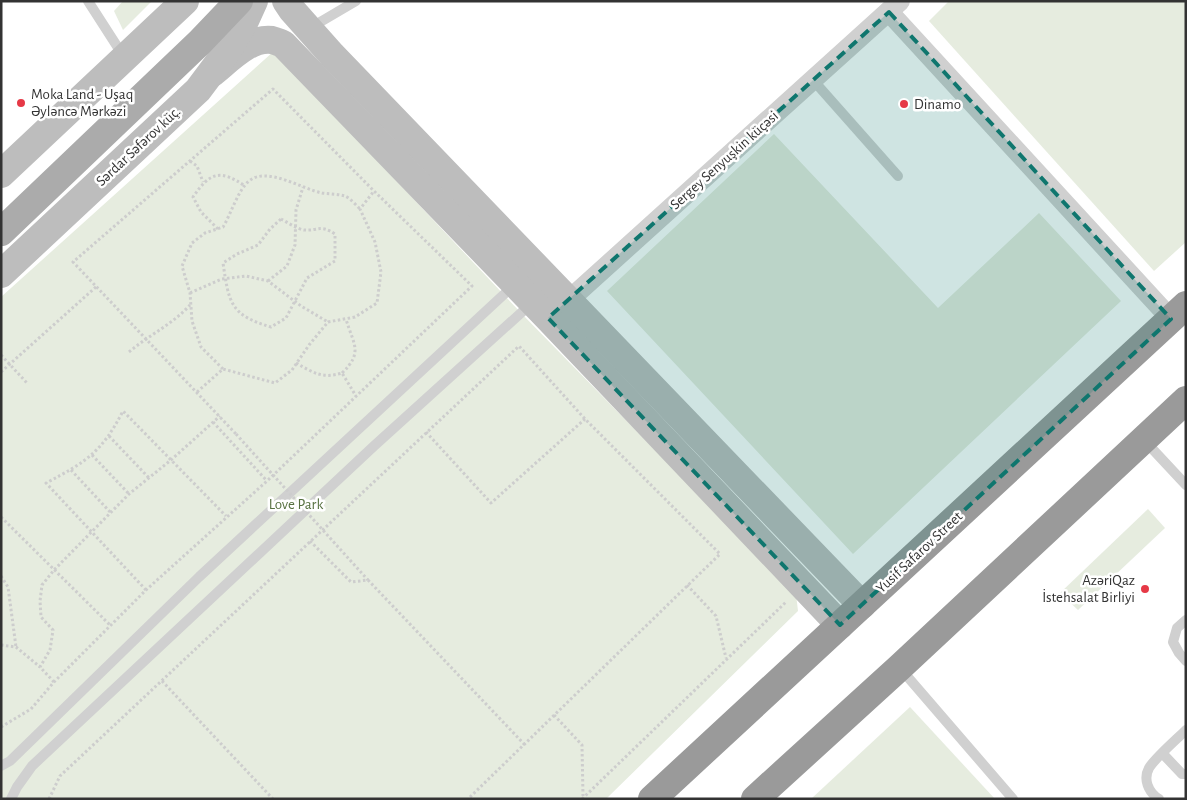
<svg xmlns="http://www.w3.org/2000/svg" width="1187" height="800" font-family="'Alegreya Sans',sans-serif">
<rect width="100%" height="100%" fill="#fff"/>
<g fill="#e6ecdf">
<path d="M 123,1 L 152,1 L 123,30 L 114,11 Z"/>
<path d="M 949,1 L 1186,1 L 1186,242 L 1154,271 L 929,21 Z"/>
<path d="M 274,51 L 521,313 L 796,594 L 798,611 L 606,799 L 1,799 L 1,297 Z"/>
<path d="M 774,134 L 938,308 L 1039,213 L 1121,301 L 853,554 L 607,291 Z"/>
<path d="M 1148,509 L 1165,528 L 1078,610 L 1060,593 Z"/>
<path d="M 910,707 L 995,799 L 811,799 Z"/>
</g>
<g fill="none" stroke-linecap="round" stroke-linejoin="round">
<g stroke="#cdcdcd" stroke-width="3" stroke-dasharray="2.5 2.5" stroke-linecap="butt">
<path d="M 190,161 L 197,166 L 203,182"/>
<path d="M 281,219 C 287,222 297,229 304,230 C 319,231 320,224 335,234 L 335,261 L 307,278 L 286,318 L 271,327 C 230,315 229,303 223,263 L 237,254 L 258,245 L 270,229 Z"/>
<path d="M 218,229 L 201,212 L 193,197 C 210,172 220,169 245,186"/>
<path d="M 268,281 L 287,266 L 295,245 L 296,210 L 303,187"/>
<path d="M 190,293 L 222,279 L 246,276 L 268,281 L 301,306 L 328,322"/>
<path d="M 129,352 C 149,335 173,324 190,305"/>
<path d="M 1,355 L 27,383"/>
<path d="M 296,363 C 314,373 322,379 342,373 L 356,396"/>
<path d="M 223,369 L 201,347 L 192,321 L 190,293 L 182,266 L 192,243 L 205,233 L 223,227 C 231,214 238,190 249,181 C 267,166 302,189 322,193 C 330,194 338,194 345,196 C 350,198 356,205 360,209"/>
<path d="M 1,372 L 97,286"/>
<path d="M 342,373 C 364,352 353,344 346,319"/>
<path d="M 197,392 L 223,369 L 275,383 L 292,370 L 309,345 L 328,322 L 355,317 L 377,303 L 381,272 L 375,242 L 360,209 L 374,191"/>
<path d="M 213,422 L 267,481"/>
<path d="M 426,432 L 491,503 L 585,419"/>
<path d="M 109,436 L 149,478"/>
<path d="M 92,455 L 129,494"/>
<path d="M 71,470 L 111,513"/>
<path d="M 1,517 L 111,626"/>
<path d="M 310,541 L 351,582 L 368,580 L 525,745"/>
<path d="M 1,576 L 8,587 L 16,647"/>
<path d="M 687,585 L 716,616 L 726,658"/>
<path d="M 146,590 L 46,483 C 86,462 102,452 123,411 L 226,516"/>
<path d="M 1,645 L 16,647 L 40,667"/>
<path d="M 162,681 L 273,799"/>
<path d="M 54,682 L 40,667 L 50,650 L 53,630 L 41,617 L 40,601 L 42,585 L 54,570 L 129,494 L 171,460 L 220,416"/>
<path d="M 554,715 L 582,745 L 583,796"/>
<path d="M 1,727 L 31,709 L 54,682 L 146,590 L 267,481 L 472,286 L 374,191 L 273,89 L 73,262 L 236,434"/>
<path d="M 49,799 L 60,776 L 519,346 L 585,419 L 720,554 L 468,799"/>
<path d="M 582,799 L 786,602"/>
</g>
<g stroke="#d0d0d0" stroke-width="10">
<path d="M 88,1 L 124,57"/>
<path d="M 310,28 L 356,1"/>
<path d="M 813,80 L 898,176"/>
<path d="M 1144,440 L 1186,485"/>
<path d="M 1186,620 L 1177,628 L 1173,642 L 1179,653 L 1186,661"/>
<path d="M 900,668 L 1013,799"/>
<path d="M 1163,754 L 1182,774 L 1186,774"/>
<path d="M 1,766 L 10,761 L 199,577 L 514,285"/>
<path d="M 11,799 L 17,787 L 32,766 L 374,446 L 533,302"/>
<path d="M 1159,799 C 1148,792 1143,779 1149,768 C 1155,758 1177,739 1186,730"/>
</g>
<g stroke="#d0d0d0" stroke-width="20">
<path d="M 889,12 L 1171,319"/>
<path d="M 559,309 L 900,1"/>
</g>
<g stroke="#bdbdbd" stroke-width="28">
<path d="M 286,1 L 292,10 L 332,55 L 862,605"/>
<path d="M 211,74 C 228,61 249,37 272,40 C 276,41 280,43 283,44 L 548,318 L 840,625"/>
<path d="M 1,174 L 185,1"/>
<path d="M 1,274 L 198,90 L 228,50 L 244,23 L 254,1"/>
</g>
<path stroke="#ababab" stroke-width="28" d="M 1,232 L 200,42 L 239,1"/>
<g stroke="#9a9a9a" stroke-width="28">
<path d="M 652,799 L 1186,305"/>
<path d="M 755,799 L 900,667 L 1186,400"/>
</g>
<path stroke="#cdcdcd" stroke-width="3" stroke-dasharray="2.5 2.5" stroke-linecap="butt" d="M 236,434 L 368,580"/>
</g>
<path fill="#0f766e" fill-opacity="0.2" stroke="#0f766e" stroke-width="4" stroke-dasharray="10 6" stroke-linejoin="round" d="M 889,12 L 1171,319 L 840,625 L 548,318 Z"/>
<g fill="#e63946" stroke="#fff" stroke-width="2">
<circle cx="21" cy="103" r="5"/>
<circle cx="904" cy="104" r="5"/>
<circle cx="1145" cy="589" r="5"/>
</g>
<g text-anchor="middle" stroke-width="5" stroke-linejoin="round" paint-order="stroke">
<g font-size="15" fill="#333" stroke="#fff" text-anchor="start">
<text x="31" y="99">Moka Land - Uşaq<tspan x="31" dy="17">Əyləncə Mərkəzi</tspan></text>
<text x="914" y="109">Dinamo</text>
<text x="1135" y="585" text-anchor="end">AzəriQaz<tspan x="1135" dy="17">İstehsalat Birliyi</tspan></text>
</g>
<g font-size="15" fill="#333" stroke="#fff">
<text transform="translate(138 146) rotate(-43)" y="5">Sərdar Səfərov küç.</text>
<text transform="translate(724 160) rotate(-42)" y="5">Sergey Senyuşkin küçəsi</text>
<text transform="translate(919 552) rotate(-43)" y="5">Yusif Safarov Street</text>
</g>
<g font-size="15" fill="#56703f" stroke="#fff">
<text x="296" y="509">Love Park</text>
</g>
</g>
<rect width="1187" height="800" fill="none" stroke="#333333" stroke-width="5"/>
</svg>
